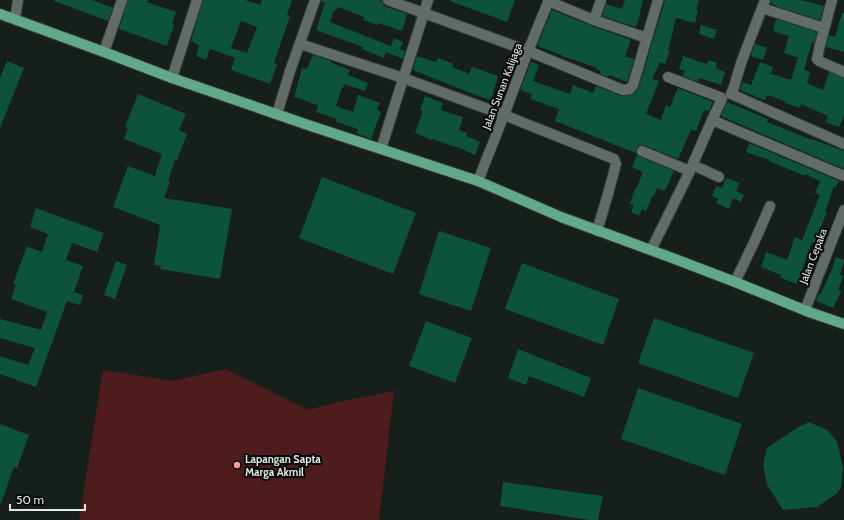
<svg xmlns="http://www.w3.org/2000/svg" width="844" height="520" font-family="Cabin,sans-serif">
<rect width="100%" height="100%" fill="#161f1a"/>
<path fill="#4e1c1d" d="M 226,369 L 308,410 L 339,402 L 394,391 L 379,520 L 79,520 L 103,370 L 172,381 Z"/>
<g fill="#0c5339" fill-rule="evenodd">
<path d="M 54,0 L 92,0 L 113,8 L 108,21 L 54,1 Z"/>
<path d="M 128,0 L 148,0 L 147,2 L 176,12 L 172,24 L 174,25 L 167,46 L 119,29 Z"/>
<path d="M 203,0 L 245,0 L 260,5 L 262,0 L 292,0 L 287,15 L 290,16 L 274,63 L 277,64 L 270,84 L 231,70 L 235,58 L 210,49 L 206,60 L 196,56 L 199,45 L 191,41 ZM 241,21 L 257,27 L 247,53 L 231,48 Z"/>
<path d="M 321,0 L 379,0 L 382,1 L 384,5 L 384,6 L 407,14 L 402,31 L 378,23 L 377,25 L 363,20 L 364,17 L 338,7 L 336,10 L 334,10 L 330,22 L 391,46 L 394,38 L 403,42 L 400,49 L 405,51 L 403,59 L 386,52 L 384,58 L 362,49 L 363,47 L 316,30 L 325,3 L 321,1 Z"/>
<path d="M 450,0 L 515,0 L 507,22 L 450,1 Z"/>
<path d="M 625,0 L 643,0 L 640,12 L 641,12 L 636,27 L 602,16 L 606,4 L 622,9 Z"/>
<path d="M 665,0 L 699,0 L 696,10 L 698,10 L 695,23 L 676,18 L 668,51 L 670,51 L 665,64 L 660,62 L 652,79 L 659,81 L 646,114 L 661,120 L 666,105 L 670,107 L 678,88 L 713,102 L 709,111 L 704,110 L 696,131 L 691,130 L 678,159 L 644,145 L 641,145 L 638,146 L 636,149 L 636,153 L 555,121 L 559,109 L 530,99 L 532,94 L 520,90 L 531,62 L 539,65 L 533,81 L 570,94 L 573,85 L 593,93 L 596,86 L 622,96 L 631,95 L 635,93 L 639,87 Z"/>
<path d="M 771,0 L 801,0 L 824,6 L 820,20 L 779,7 L 771,3 Z"/>
<path d="M 552,10 L 592,26 L 631,40 L 625,56 L 634,59 L 627,82 L 609,75 L 608,77 L 600,74 L 601,71 L 596,69 L 597,68 L 562,56 L 562,55 L 537,46 Z"/>
<path d="M 842,13 L 844,13 L 844,52 L 826,47 L 829,35 L 835,37 Z"/>
<path d="M 776,19 L 817,32 L 814,43 L 812,42 L 804,70 L 810,72 L 807,83 L 823,90 L 829,72 L 844,78 L 844,115 L 839,127 L 825,122 L 828,116 L 801,104 L 800,108 L 785,103 L 785,101 L 767,95 L 765,100 L 755,97 L 755,96 L 740,90 L 743,82 L 751,85 L 760,62 L 773,67 L 771,74 L 791,80 L 798,58 L 784,53 L 789,36 L 773,31 Z"/>
<path d="M 701,25 L 717,30 L 714,39 L 699,34 Z"/>
<path d="M 755,44 L 767,48 L 763,60 L 751,56 Z"/>
<path d="M 313,55 L 331,61 L 330,62 L 350,70 L 348,75 L 368,83 L 365,91 L 344,84 L 343,88 L 342,88 L 336,106 L 353,112 L 358,95 L 380,103 L 377,110 L 381,112 L 371,139 L 356,133 L 358,129 L 336,122 L 337,119 L 316,112 L 318,105 L 310,103 L 310,102 L 294,97 L 302,68 L 307,69 Z"/>
<path d="M 417,56 L 436,62 L 438,58 L 454,64 L 452,67 L 469,74 L 472,67 L 498,76 L 491,100 L 473,94 L 413,70 Z"/>
<path d="M 683,56 L 707,64 L 708,60 L 717,63 L 716,68 L 725,72 L 721,85 L 699,78 L 698,82 L 683,76 L 685,71 L 679,69 Z"/>
<path d="M 7,61 L 24,68 L 0,128 L 0,78 Z"/>
<path d="M 138,94 L 186,114 L 179,130 L 187,134 L 177,160 L 175,160 L 168,181 L 170,182 L 164,198 L 232,209 L 220,279 L 160,269 L 161,266 L 154,265 L 160,225 L 113,207 L 128,166 L 155,176 L 162,154 L 124,139 L 128,128 L 125,127 Z"/>
<path d="M 425,96 L 443,103 L 441,110 L 463,117 L 459,130 L 467,133 L 466,136 L 480,142 L 475,155 L 462,149 L 432,139 L 431,140 L 415,133 L 423,111 L 420,110 Z"/>
<path d="M 727,102 L 768,119 L 767,122 L 812,140 L 812,139 L 844,151 L 844,169 L 721,116 Z"/>
<path d="M 749,143 L 839,181 L 836,187 L 834,187 L 825,211 L 827,212 L 814,243 L 812,242 L 797,284 L 781,278 L 781,275 L 761,267 L 766,252 L 787,260 L 795,237 L 802,240 L 820,195 L 815,193 L 820,181 L 805,174 L 805,176 L 769,161 L 769,160 L 746,152 Z"/>
<path d="M 637,155 L 674,171 L 665,191 L 657,188 L 654,196 L 653,195 L 646,211 L 642,209 L 639,216 L 631,212 L 634,205 L 630,204 L 635,189 L 636,189 L 643,172 L 632,167 Z"/>
<path d="M 322,177 L 416,213 L 393,274 L 299,238 Z"/>
<path d="M 726,178 L 740,183 L 736,191 L 744,195 L 741,202 L 733,198 L 729,209 L 716,203 L 718,199 L 712,196 L 716,186 L 722,188 Z"/>
<path d="M 36,208 L 104,233 L 97,252 L 72,243 L 66,260 L 83,266 L 74,292 L 83,295 L 80,305 L 67,301 L 36,387 L 0,374 L 0,356 L 28,365 L 35,348 L 0,338 L 0,319 L 41,330 L 47,312 L 11,299 L 16,285 L 13,284 L 27,246 L 42,252 L 48,234 L 30,227 Z"/>
<path d="M 439,231 L 491,248 L 471,311 L 419,294 Z"/>
<path d="M 836,257 L 844,260 L 844,261 L 840,275 L 843,276 L 838,290 L 841,292 L 833,308 L 816,301 L 819,294 L 820,295 L 825,285 L 831,271 L 831,272 Z"/>
<path d="M 116,261 L 127,265 L 115,299 L 104,295 Z"/>
<path d="M 522,263 L 619,299 L 603,345 L 505,309 Z"/>
<path d="M 654,318 L 754,353 L 738,398 L 638,363 Z"/>
<path d="M 426,321 L 472,338 L 455,383 L 409,366 Z"/>
<path d="M 518,349 L 591,378 L 584,397 L 529,376 L 526,385 L 508,378 Z"/>
<path d="M 638,388 L 742,424 L 725,475 L 621,439 Z"/>
<path d="M 809,422 L 827,430 L 837,442 L 843,468 L 841,487 L 836,494 L 817,507 L 783,510 L 767,485 L 763,465 L 767,448 L 797,428 Z"/>
<path d="M 0,424 L 29,435 L 17,468 L 14,467 L 1,503 L 0,503 Z"/>
<path d="M 503,482 L 603,496 L 598,520 L 589,520 L 500,506 Z"/>
</g>
<g fill="none" stroke-linecap="round" stroke-linejoin="round">
<defs>
<g id="minor">
<path d="M 388,0 L 528,51 L 623,90 L 630,89 L 633,85 L 658,0"/>
<path d="M 765,0 L 741,63 L 734,87 L 731,94 L 844,144"/>
<path d="M 832,0 L 820,45 L 817,59 L 819,61 L 844,72"/>
<path d="M 548,1 L 594,20 L 647,38"/>
<path d="M 762,8 L 824,28"/>
<path d="M 15,19 L 18,0"/>
<path d="M 594,20 L 601,0"/>
<path d="M 300,44 L 403,78 L 504,115 L 614,159 L 616,164 L 608,194 L 597,231"/>
<path d="M 104,52 L 122,0"/>
<path d="M 172,78 L 197,0"/>
<path d="M 277,114 L 290,71 L 315,0"/>
<path d="M 712,120 L 844,176"/>
<path d="M 381,149 L 428,0"/>
<path d="M 642,151 L 690,171"/>
<path d="M 693,165 L 719,177"/>
<path d="M 478,181 L 504,115 L 528,51 L 549,0"/>
<path d="M 651,250 L 688,175 L 712,120 L 721,101 L 722,98 L 668,77"/>
<path d="M 735,282 L 757,236 L 770,206"/>
<path d="M 805,310 L 844,210"/>
</g>
<path id="major" d="M 0,14 L 104,52 L 172,78 L 308,125 L 478,181 L 561,217 L 675,259 L 735,282 L 809,312 L 844,324"/>
</defs>
<use href="#minor" stroke="#343a37" stroke-width="12"/>
<use href="#major" stroke="#343a37" stroke-width="12"/>
<use href="#minor" stroke="#626c67" stroke-width="10"/>
<use href="#major" stroke="#61a989" stroke-width="10"/>
</g>
<circle fill="#f59b98" stroke="#050806" stroke-width="1.5" cx="237" cy="465" r="4"/>
<g text-anchor="middle" stroke-width="4" stroke-linejoin="round" paint-order="stroke">
<g font-size="11" fill="#e4eae7" stroke="#050806">
<text transform="translate(502 86) rotate(-69)" y="4">Jalan Sunan Kalijaga</text>
<text transform="translate(813 256) rotate(-69)" y="4">Jalan Cepaka</text>
</g>
<g font-size="11" font-weight="bold" fill="#e4eae7" stroke="#050806" text-anchor="start">
<text x="245" y="463">Lapangan Sapta<tspan x="245" dy="13">Marga Akmil</tspan></text>
</g>
</g>
<path d="M10 504v6h75v-6" fill="none" stroke="#e4eae7" stroke-width="2"/>
<text x="16" y="504" font-size="12" fill="#e4eae7" stroke="#050806" stroke-width="3" paint-order="stroke">50 m</text>
</svg>
